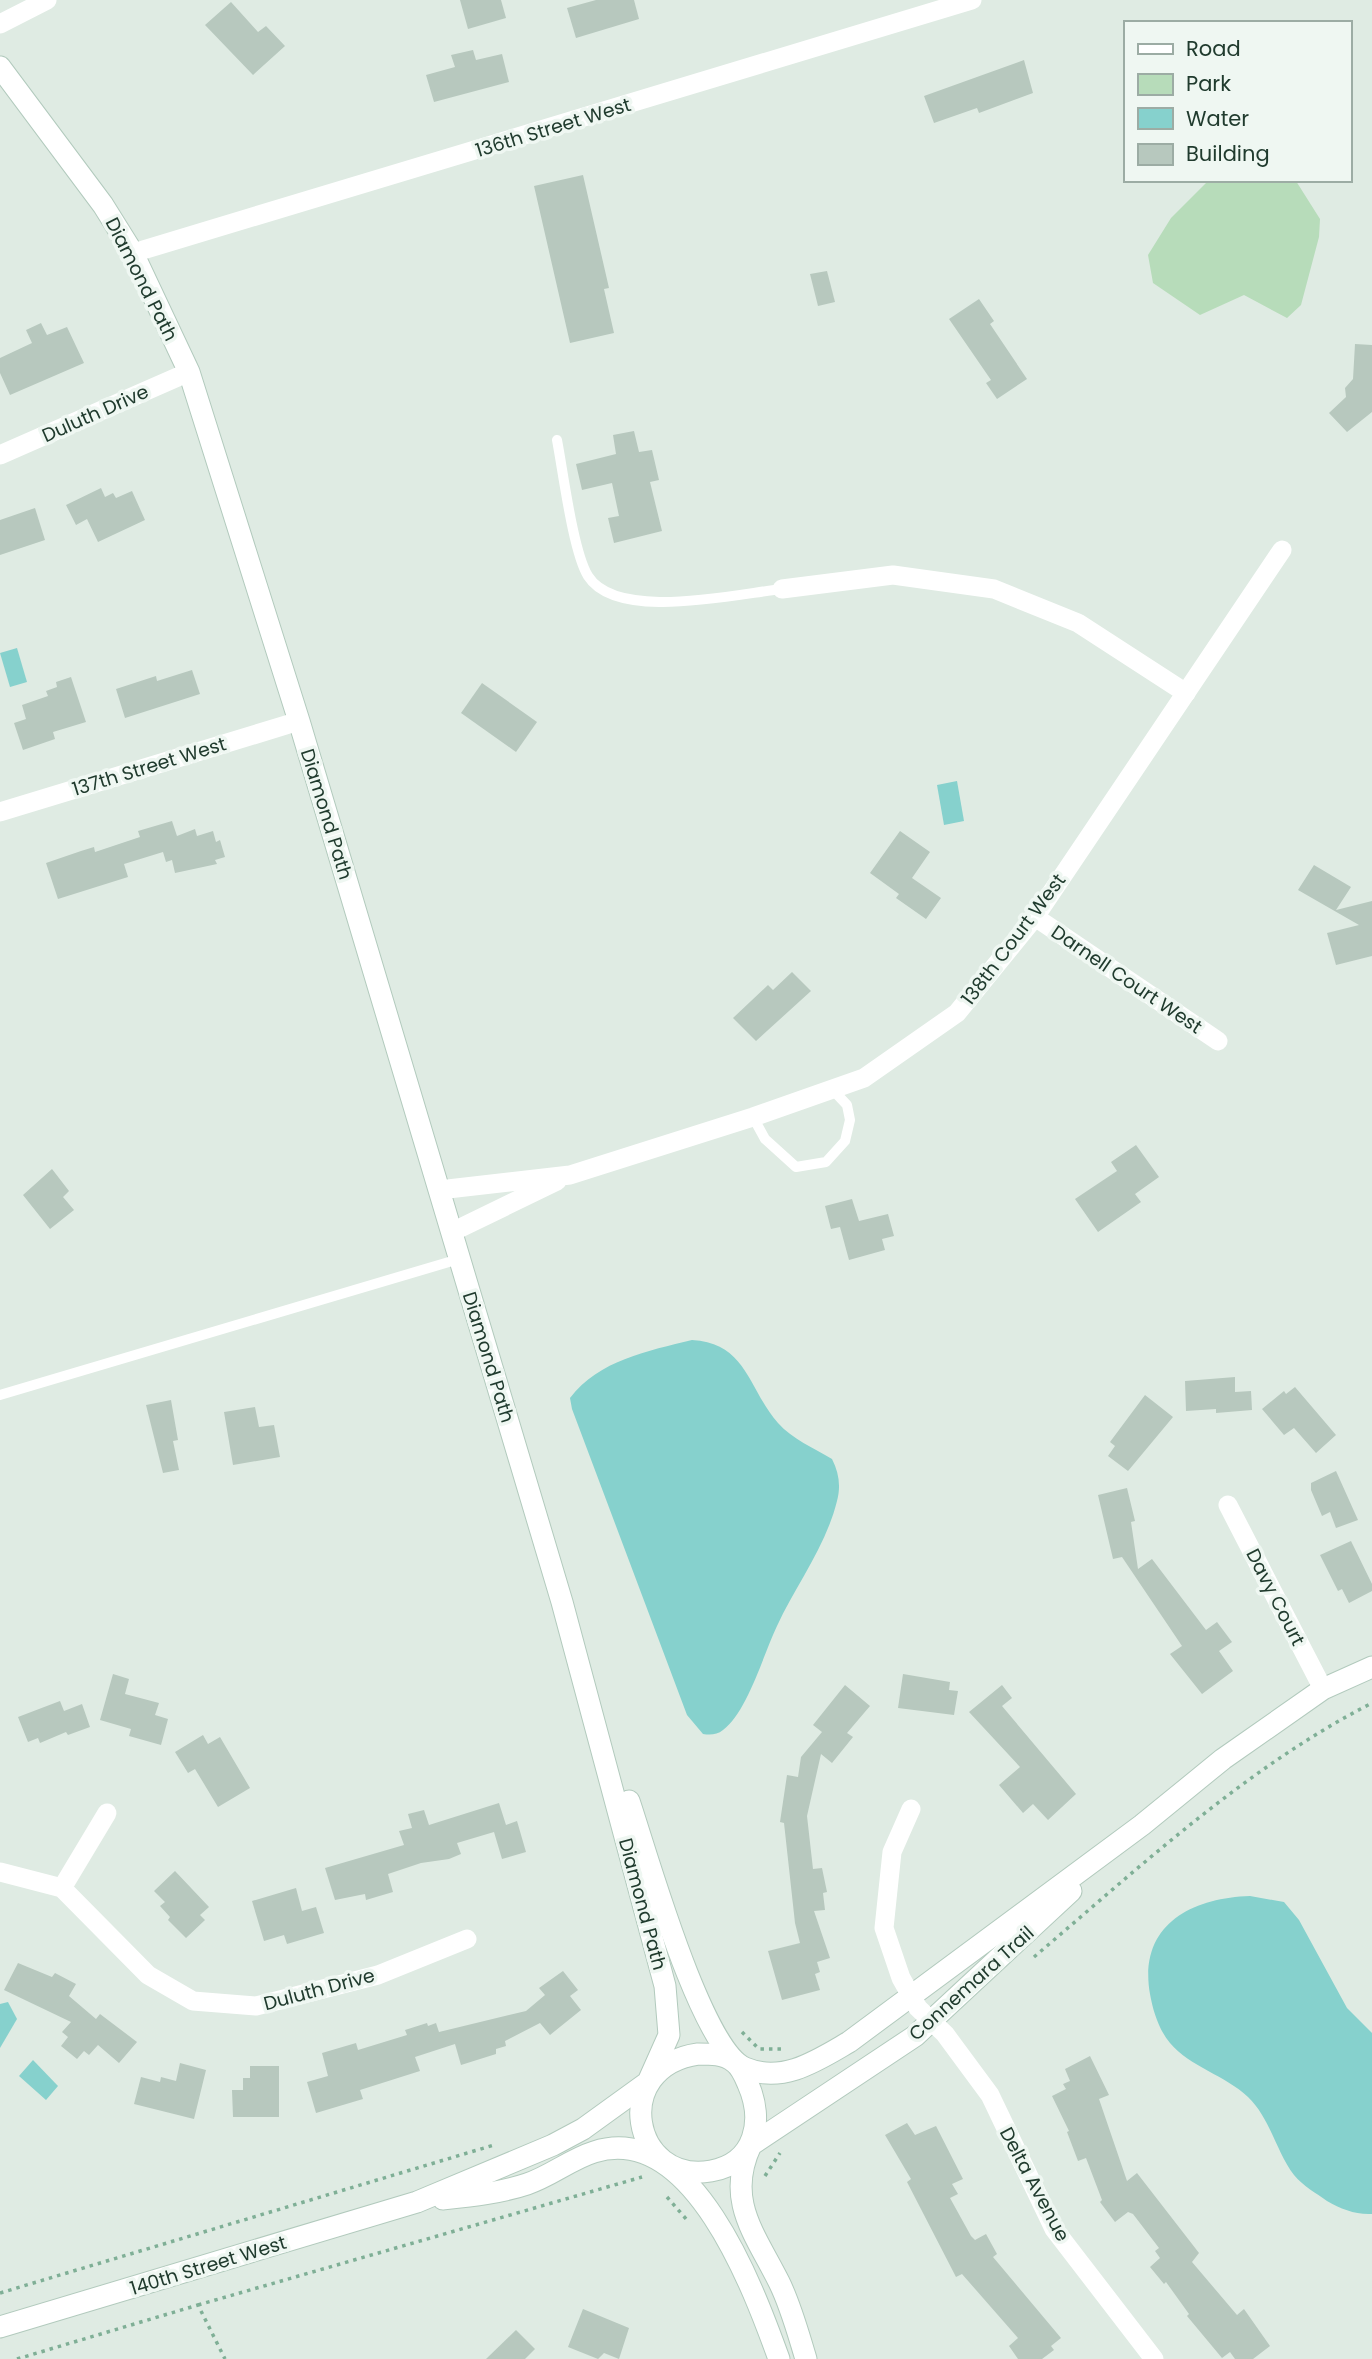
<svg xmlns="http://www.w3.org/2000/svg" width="1372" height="2359" font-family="Poppins,sans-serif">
<rect width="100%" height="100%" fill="#dfebe3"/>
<path fill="#b7dcba" d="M 1209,180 L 1296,181 L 1320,219 L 1319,237 L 1301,305 L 1287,318 L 1244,295 L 1200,315 L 1153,283 L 1148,255 L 1171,218 Z"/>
<g fill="#86d1cd">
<path d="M 17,648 L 27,682 L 10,687 L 0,653 Z"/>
<path d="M 957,781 L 964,821 L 944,825 L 937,785 Z"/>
<path d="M 692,1340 C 747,1343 748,1389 778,1423 C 792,1439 814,1448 832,1459 C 839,1473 841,1486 837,1501 C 826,1546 796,1585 777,1626 C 764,1653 747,1713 723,1730 C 717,1735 710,1735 703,1734 L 687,1715 L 572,1409 L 570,1398 C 599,1360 648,1351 692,1340 Z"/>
<path d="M 1250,1896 L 1284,1902 L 1299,1920 L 1347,2008 L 1372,2033 L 1372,2214 C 1356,2215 1341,2209 1327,2201 C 1316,2193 1303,2186 1294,2175 C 1276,2151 1270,2118 1248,2097 C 1225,2075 1190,2067 1170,2043 C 1159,2030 1153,2011 1150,1994 C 1138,1926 1190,1898 1250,1896 Z"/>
<path d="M 8,2002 L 17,2019 L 0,2048 L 0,2004 Z"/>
<path d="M 33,2060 L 58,2086 L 46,2100 L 19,2076 Z"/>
</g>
<g fill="#b7c8be">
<path d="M 460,0 L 501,0 L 506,18 L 468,29 Z"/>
<path d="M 596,0 L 634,0 L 639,19 L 576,38 L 567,8 Z"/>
<path d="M 231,2 L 258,32 L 266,26 L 285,46 L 253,75 L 205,25 Z"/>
<path d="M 473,50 L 476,60 L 502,54 L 509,82 L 434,102 L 426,75 L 455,67 L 451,55 Z"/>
<path d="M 1024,60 L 1033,93 L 979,113 L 977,108 L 934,123 L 924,96 Z"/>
<path d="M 583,175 L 609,288 L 604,289 L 614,333 L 570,343 L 534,186 Z"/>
<path d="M 827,271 L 835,302 L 818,306 L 810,274 Z"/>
<path d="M 979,299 L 994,321 L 990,324 L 1027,379 L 997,399 L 986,383 L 991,380 L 949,319 Z"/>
<path d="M 41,323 L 47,335 L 67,327 L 84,363 L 10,395 L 0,373 L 0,358 L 32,343 L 26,330 Z"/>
<path d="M 1355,344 L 1372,345 L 1372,412 L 1347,432 L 1329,413 L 1346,397 L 1345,388 L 1353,379 Z"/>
<path d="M 634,431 L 639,452 L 652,450 L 659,480 L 650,482 L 662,531 L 614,543 L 608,518 L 619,516 L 612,483 L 582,490 L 576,464 L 616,454 L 613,435 Z"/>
<path d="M 101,488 L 105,497 L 113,493 L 116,498 L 132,491 L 145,520 L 98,542 L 87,519 L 76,525 L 66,505 Z"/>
<path d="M 35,508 L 45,540 L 0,555 L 0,520 Z"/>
<path d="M 192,670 L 200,694 L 125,718 L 116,689 L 156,676 L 157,681 Z"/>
<path d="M 71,677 L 86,722 L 53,732 L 55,739 L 23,750 L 14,723 L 26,719 L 22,705 L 48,696 L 46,691 L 57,687 L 56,682 Z"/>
<path d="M 482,683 L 537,722 L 516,752 L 461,713 Z"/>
<path d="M 172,821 L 177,836 L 195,829 L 197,836 L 213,831 L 216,842 L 220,840 L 225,857 L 215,860 L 217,864 L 175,873 L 172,860 L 166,862 L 163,852 L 124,864 L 128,877 L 58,899 L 46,863 L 81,851 L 94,847 L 95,852 L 140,837 L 138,831 Z"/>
<path d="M 900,831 L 930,852 L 912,878 L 941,898 L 926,919 L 896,898 L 899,894 L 870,873 Z"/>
<path d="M 1314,865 L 1351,887 L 1336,910 L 1372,901 L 1372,956 L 1336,965 L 1327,933 L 1359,925 L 1298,890 Z"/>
<path d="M 792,972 L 811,991 L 756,1041 L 733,1018 L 768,985 L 773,990 Z"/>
<path d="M 1136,1145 L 1159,1177 L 1135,1194 L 1141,1202 L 1098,1232 L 1075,1199 L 1117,1171 L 1111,1162 Z"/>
<path d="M 52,1169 L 69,1191 L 63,1197 L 74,1210 L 50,1229 L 23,1195 Z"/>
<path d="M 852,1199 L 859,1221 L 888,1214 L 894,1236 L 882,1239 L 885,1250 L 849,1260 L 840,1227 L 831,1229 L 825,1206 Z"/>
<path d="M 1235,1377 L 1235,1392 L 1251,1391 L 1252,1410 L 1216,1413 L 1216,1409 L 1186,1411 L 1185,1381 Z"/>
<path d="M 1295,1387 L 1336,1435 L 1316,1453 L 1294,1428 L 1284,1435 L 1262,1409 L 1284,1391 L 1286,1394 Z"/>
<path d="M 1145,1395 L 1173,1417 L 1128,1471 L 1108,1456 L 1115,1446 L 1110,1442 Z"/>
<path d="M 171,1400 L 178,1440 L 173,1441 L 179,1470 L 163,1473 L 146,1405 Z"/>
<path d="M 255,1407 L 259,1427 L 274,1425 L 280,1457 L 233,1465 L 224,1412 Z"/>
<path d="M 1336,1471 L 1358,1520 L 1336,1528 L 1330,1512 L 1322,1516 L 1311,1490 L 1311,1483 Z"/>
<path d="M 1127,1488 L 1135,1521 L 1131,1522 L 1138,1569 L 1152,1559 L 1206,1630 L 1217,1622 L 1232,1642 L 1219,1651 L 1233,1671 L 1202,1694 L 1170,1654 L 1182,1646 L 1122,1557 L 1113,1559 L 1098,1495 Z"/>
<path d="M 1351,1541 L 1372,1584 L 1372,1591 L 1349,1603 L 1342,1589 L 1338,1591 L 1320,1555 Z"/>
<path d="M 113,1674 L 129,1679 L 125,1694 L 159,1703 L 155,1715 L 168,1719 L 161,1745 L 129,1736 L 131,1729 L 100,1720 Z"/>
<path d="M 903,1674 L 950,1682 L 949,1690 L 958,1691 L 954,1715 L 898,1708 Z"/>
<path d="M 845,1685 L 870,1706 L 847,1733 L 853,1737 L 832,1763 L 821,1754 L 807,1816 L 813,1869 L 822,1868 L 827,1892 L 823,1893 L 825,1910 L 814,1911 L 830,1958 L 817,1962 L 820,1972 L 815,1974 L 820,1990 L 782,2000 L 768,1951 L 800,1943 L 795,1923 L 784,1823 L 780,1822 L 787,1775 L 798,1777 L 801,1757 L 822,1732 L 813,1725 Z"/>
<path d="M 1002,1685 L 1012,1698 L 1002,1706 L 1076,1794 L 1048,1820 L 1033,1804 L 1023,1813 L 999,1785 L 1020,1767 L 969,1712 Z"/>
<path d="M 60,1701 L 64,1711 L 82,1704 L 90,1727 L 68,1735 L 66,1732 L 40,1743 L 38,1738 L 28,1742 L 18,1717 Z"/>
<path d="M 203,1735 L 208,1744 L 220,1737 L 250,1788 L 218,1807 L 195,1769 L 188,1773 L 175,1752 Z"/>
<path d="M 499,1803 L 506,1825 L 517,1821 L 526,1852 L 502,1859 L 494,1832 L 457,1843 L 461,1854 L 449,1859 L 421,1863 L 388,1874 L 393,1892 L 366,1900 L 365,1894 L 335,1900 L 325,1868 L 404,1845 L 399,1831 L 412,1828 L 408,1814 L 424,1810 L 429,1825 Z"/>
<path d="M 175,1871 L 209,1907 L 200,1915 L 205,1920 L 186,1938 L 168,1920 L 170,1917 L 160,1906 L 165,1902 L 154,1891 Z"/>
<path d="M 296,1888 L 302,1911 L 316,1907 L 324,1933 L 287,1944 L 284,1935 L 264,1941 L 252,1901 Z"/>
<path d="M 18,1963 L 52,1977 L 55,1973 L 76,1984 L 69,1996 L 96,2019 L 100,2014 L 137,2042 L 119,2063 L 98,2045 L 89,2055 L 84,2051 L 77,2059 L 61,2046 L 68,2037 L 62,2032 L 71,2022 L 4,1990 Z"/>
<path d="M 563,1971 L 578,1990 L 570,1996 L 581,2010 L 550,2035 L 540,2023 L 505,2041 L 506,2046 L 496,2049 L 496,2054 L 461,2065 L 455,2044 L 415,2057 L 420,2071 L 360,2090 L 363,2099 L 316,2113 L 307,2082 L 328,2076 L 322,2053 L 356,2043 L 358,2050 L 407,2035 L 405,2030 L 427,2023 L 428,2026 L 436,2023 L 439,2032 L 526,2011 L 545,1995 L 539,1988 Z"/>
<path d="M 1090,2056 L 1109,2095 L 1099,2099 L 1127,2181 L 1137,2173 L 1199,2253 L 1192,2262 L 1237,2315 L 1244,2309 L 1270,2346 L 1253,2359 L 1235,2359 L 1230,2352 L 1222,2358 L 1187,2316 L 1189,2314 L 1166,2282 L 1164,2284 L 1150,2267 L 1160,2258 L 1155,2251 L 1159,2248 L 1133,2214 L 1128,2212 L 1115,2222 L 1100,2202 L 1102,2200 L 1086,2158 L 1078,2161 L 1067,2132 L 1069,2131 L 1052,2096 L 1066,2089 L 1063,2084 L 1070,2081 L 1065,2069 Z"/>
<path d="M 180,2063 L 206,2070 L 194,2119 L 134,2104 L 141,2077 L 160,2082 L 161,2077 L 176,2081 Z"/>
<path d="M 250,2066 L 279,2066 L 279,2117 L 233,2117 L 232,2090 L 243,2090 L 243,2078 L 250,2078 Z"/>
<path d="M 907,2123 L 915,2135 L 936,2126 L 963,2179 L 952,2184 L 958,2194 L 950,2198 L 971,2236 L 975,2240 L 986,2234 L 997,2254 L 993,2257 L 1061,2338 L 1051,2346 L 1054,2350 L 1042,2359 L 1018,2359 L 1009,2346 L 1018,2338 L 962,2274 L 956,2277 L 907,2182 L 911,2179 L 885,2135 Z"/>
<path d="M 583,2309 L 629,2328 L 619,2359 L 604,2353 L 598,2359 L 568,2347 Z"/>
<path d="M 516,2330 L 535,2349 L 525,2359 L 486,2359 Z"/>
</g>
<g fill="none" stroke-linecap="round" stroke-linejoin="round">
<defs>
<g id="secondary">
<path d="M 0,67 L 103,205 L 133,253 L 189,372 L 299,721 L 562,1602 L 665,1986 L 669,2035 L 648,2082 L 583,2129 L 553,2145 L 417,2202 L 0,2327"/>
<path d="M 629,1801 C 646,1851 701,2049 745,2068 C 783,2084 818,2060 849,2042 L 1142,1825 L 1223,1759 L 1323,1689 L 1372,1667"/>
<path d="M 698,2054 C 711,2054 724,2054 734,2062 C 741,2067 745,2077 748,2084 C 764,2120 756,2163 711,2171 C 632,2185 609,2067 698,2054 Z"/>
<path d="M 443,2199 C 471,2196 500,2193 527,2184 C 551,2176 571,2159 594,2152 C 692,2120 754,2290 779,2359"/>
<path d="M 806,2359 C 798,2333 791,2306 779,2282 C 755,2234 725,2200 751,2145 L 915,2036 L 1071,1891"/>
</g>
</defs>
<use href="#secondary" stroke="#b2cabd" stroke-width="23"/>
<g stroke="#7faf96" stroke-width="3.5" stroke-dasharray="3.5 5" stroke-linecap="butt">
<path d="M 1034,1957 C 1141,1866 1247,1767 1372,1703"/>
<path d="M 742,2032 L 759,2049 L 784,2049"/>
<path d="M 765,2176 L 780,2153"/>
<path d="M 667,2197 L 687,2220"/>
<path d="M 0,2293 L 494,2145"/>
<path d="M 198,2305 L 642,2177"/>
<path d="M 17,2359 L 198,2305 L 225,2359"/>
</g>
<g stroke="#fff" stroke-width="10">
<path d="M 557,440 C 563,471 573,552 588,576 C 617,622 736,594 782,589"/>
<path d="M 753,1117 L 765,1139 L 796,1167 L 826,1162 L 845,1141 L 850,1120 L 847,1105 L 832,1089"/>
<path d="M 0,1395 L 459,1259"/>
</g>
<g stroke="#fff" stroke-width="19">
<path d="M 0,24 L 47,0"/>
<path d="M 133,253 L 972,0"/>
<path d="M 0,455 L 189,372"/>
<path d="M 782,589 L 893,575 L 994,589 L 1078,623 L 1186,693"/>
<path d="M 0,812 L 299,721"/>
<path d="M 1035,917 L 1218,1041"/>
<path d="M 439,1190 L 570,1175 L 753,1117 L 864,1078 L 957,1013 L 1035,917 L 1282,550"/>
<path d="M 452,1232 L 557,1181"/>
<path d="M 1228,1505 L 1323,1689"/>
<path d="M 911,1809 L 892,1852 L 884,1928 L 901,1978 L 918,2008 L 945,2034 L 990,2095 L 1054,2229 L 1154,2359"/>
<path d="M 0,1872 L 62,1888 L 148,1975 L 193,2001 L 256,2006 L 378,1975 L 467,1939"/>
<path d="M 62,1888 L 107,1813"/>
</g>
<use href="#secondary" stroke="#fff" stroke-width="21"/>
</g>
<g text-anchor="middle" stroke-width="7" stroke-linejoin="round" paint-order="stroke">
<g font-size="19" fill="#203b2e" stroke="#eff7f2">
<text transform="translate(553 127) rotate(-17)" y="7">136th Street West</text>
<text transform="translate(142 279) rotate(63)" y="7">Diamond Path</text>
<text transform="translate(95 413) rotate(-24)" y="7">Duluth Drive</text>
<text transform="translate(149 766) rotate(-17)" y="7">137th Street West</text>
<text transform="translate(327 814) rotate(73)" y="7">Diamond Path</text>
<text transform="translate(1013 939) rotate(-53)" y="7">138th Court West</text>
<text transform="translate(1127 979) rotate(34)" y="7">Darnell Court West</text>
<text transform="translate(489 1357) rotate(73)" y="7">Diamond Path</text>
<text transform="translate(1276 1597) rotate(63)" y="7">Davy Court</text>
<text transform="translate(643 1904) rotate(75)" y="7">Diamond Path</text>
<text transform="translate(971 1983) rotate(-42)" y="7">Connemara Trail</text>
<text transform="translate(319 1989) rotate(-15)" y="7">Duluth Drive</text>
<text transform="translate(1035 2184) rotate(62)" y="7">Delta Avenue</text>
<text transform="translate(208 2265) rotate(-17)" y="7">140th Street West</text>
</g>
</g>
<rect x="1124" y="21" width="228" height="161" fill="#eff7f2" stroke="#9caca4" stroke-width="2"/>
<rect x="1138" y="44" width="35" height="10" fill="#ffffff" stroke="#9caca4" stroke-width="2"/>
<text x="1186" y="56" font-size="21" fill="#203b2e">Road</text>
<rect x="1138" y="74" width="35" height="21" fill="#b7dcba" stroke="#9caca4" stroke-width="2"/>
<text x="1186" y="91" font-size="21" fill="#203b2e">Park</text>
<rect x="1138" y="108" width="35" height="21" fill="#86d1cd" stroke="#9caca4" stroke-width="2"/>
<text x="1186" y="126" font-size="21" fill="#203b2e">Water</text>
<rect x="1138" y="144" width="35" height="21" fill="#b7c8be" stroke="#9caca4" stroke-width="2"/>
<text x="1186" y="161" font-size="21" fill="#203b2e">Building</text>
</svg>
